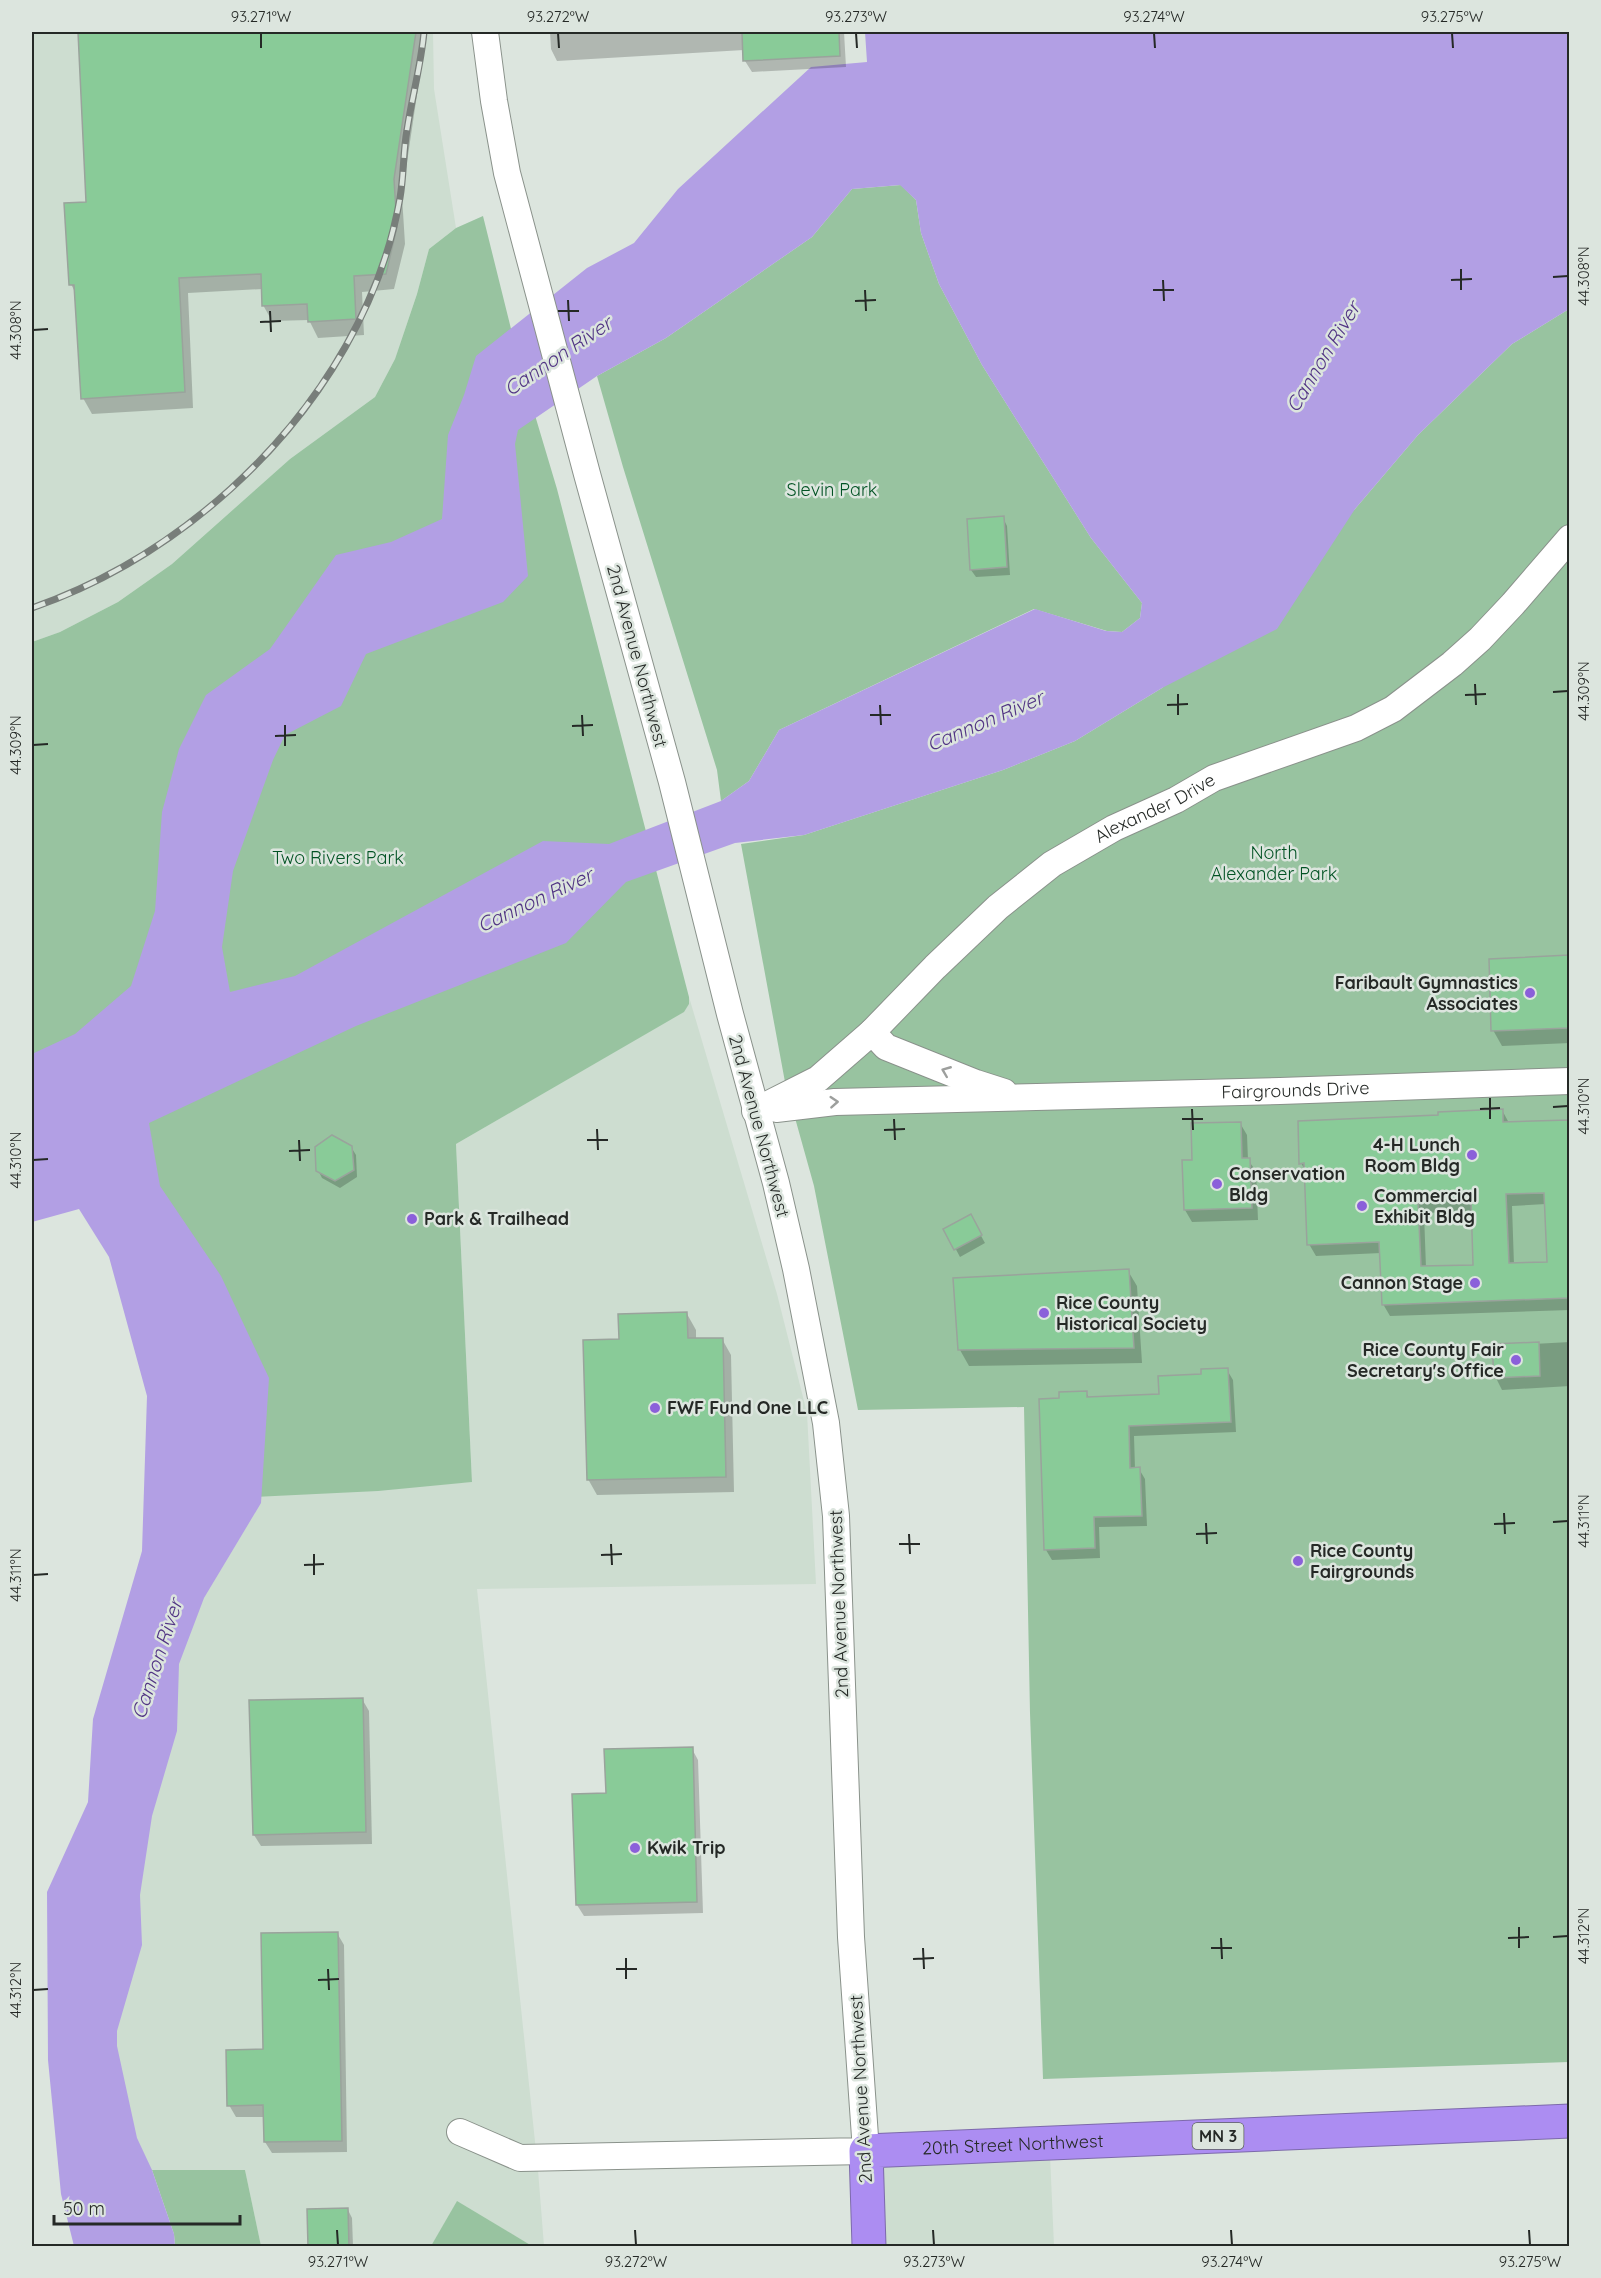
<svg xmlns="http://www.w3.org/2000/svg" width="1601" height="2278" font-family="Quicksand,sans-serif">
<rect width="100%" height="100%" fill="#dce5de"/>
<g fill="#cdddd0">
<path d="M 32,32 L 433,32 L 434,89 L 456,228 L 429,249 L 417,294 L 395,359 L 375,397 L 290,459 L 172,564 L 118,602 L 60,632 L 32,642 Z"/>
<path d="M 689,997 L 777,1294 L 807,1413 L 816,1584 L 477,1589 L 538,2170 L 544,2246 L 532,2246 L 457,2202 L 431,2246 L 261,2246 L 245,2170 L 119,2170 L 104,1956 L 214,1499 L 472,1482 L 456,1144 L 683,1012 L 689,1004 Z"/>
<path d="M 1050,2155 L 1054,2246 L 857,2246 L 855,2168 Z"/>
</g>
<g fill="#98c3a0">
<path d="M 901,185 L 916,200 L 921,233 L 939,284 L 982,365 L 1091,538 L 1142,603 L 1140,618 L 1122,632 L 1107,631 L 1034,609 L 779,730 L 749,781 L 721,801 L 717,770 L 623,467 L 597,376 L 666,338 L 812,237 L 852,189 Z"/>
<path d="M 483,216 L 520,365 L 557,489 L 689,997 L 689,1004 L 684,1012 L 456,1144 L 472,1482 L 378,1491 L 214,1499 L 175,1292 L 32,1154 L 32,642 L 60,632 L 118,602 L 172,564 L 290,459 L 375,397 L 395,359 L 417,294 L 429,249 L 456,228 Z"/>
<path d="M 1569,309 L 1569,2062 L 1043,2079 L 1030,1713 L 1024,1407 L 858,1410 L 814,1186 L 785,1082 L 741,844 L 804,835 L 1003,770 L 1075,741 L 1162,688 L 1355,509 L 1418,435 L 1512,344 Z"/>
<path d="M 152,2170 L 245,2170 L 261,2246 L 175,2246 L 174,2234 Z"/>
<path d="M 457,2201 L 532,2246 L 431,2246 Z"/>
</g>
<path fill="#b29fe4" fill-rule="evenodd" d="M 865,32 L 1569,32 L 1569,309 L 1512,344 L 1418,435 L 1355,509 L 1277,629 L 1162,688 L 1075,741 L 1003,770 L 804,835 L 735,843 L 626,882 L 566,943 L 356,1026 L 149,1123 L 160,1186 L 221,1276 L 269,1378 L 261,1503 L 204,1598 L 179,1664 L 177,1731 L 152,1816 L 140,1895 L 142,1945 L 117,2031 L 117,2046 L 137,2138 L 152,2170 L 174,2234 L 175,2246 L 74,2246 L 61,2194 L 48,2060 L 47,1892 L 88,1802 L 93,1719 L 142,1551 L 147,1396 L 109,1257 L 79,1209 L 32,1222 L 32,1054 L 75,1034 L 131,986 L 155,911 L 162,812 L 179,749 L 206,695 L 270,649 L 336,555 L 391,542 L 442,519 L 448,435 L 464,395 L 476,356 L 587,268 L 634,243 L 678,189 L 811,67 L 867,62 ZM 900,185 L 916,200 L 921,233 L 939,284 L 982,365 L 1091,538 L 1142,603 L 1140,618 L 1122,632 L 1106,631 L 1035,609 L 779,730 L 749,781 L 721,801 L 609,844 L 543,841 L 295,976 L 230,992 L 222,947 L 233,871 L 273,760 L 285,735 L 341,706 L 366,654 L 503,602 L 528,576 L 515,444 L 518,430 L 597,376 L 666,338 L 812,237 L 852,189 Z"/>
<g fill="#0003" fill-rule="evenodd">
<path d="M 79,32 L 422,32 L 423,54 L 402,196 L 405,244 L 394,289 L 362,292 L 364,335 L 318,338 L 309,320 L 272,321 L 263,305 L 263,289 L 188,293 L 193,408 L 92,414 L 83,398 L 76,294 L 71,284 L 88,204 Z"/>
<path d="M 550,32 L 844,32 L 846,67 L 752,72 L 745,61 L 744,50 L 557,61 L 551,49 Z"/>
<path d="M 1003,518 L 1007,526 L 1010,575 L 976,577 L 971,570 Z"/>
<path d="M 1570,957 L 1570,1043 L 1502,1046 L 1493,1030 L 1490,960 Z"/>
<path d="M 1502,1110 L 1509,1123 L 1570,1121 L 1570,1310 L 1390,1316 L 1383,1304 L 1381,1253 L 1316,1256 L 1309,1244 L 1306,1172 L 1301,1163 L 1440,1117 ZM 1546,1204 L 1548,1263 L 1514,1265 L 1512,1206 ZM 1473,1211 L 1475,1266 L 1426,1268 L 1424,1213 Z"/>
<path d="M 1240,1123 L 1247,1135 L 1248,1160 L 1256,1171 L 1258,1220 L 1192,1222 L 1185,1210 L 1193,1162 Z"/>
<path d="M 351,1147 L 356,1155 L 357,1177 L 340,1188 L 322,1178 L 318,1170 Z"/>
<path d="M 970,1216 L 985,1243 L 960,1257 L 945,1229 Z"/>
<path d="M 1128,1271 L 1137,1286 L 1142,1363 L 969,1366 L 960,1350 Z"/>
<path d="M 687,1314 L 696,1330 L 696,1340 L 722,1339 L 731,1355 L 734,1492 L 597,1495 L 588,1479 L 621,1340 Z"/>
<path d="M 1570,1342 L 1570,1386 L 1502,1390 L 1496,1378 L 1494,1346 Z"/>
<path d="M 1227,1370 L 1233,1380 L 1236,1432 L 1134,1436 L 1135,1469 L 1139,1469 L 1145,1479 L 1147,1526 L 1099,1527 L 1100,1558 L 1052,1560 L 1046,1550 L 1061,1400 L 1086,1392 L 1089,1398 L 1161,1396 L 1203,1376 Z"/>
<path d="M 362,1699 L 369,1711 L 372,1844 L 261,1846 L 254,1835 Z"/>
<path d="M 692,1749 L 698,1760 L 703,1913 L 584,1916 L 577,1905 L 607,1794 Z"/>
<path d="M 337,1933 L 344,1945 L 347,2152 L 272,2153 L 265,2142 L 265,2117 L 236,2117 L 229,2105 Z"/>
<path d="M 348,2210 L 352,2218 L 353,2246 L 309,2246 Z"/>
</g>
<g fill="#89cb98" stroke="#9aa39c" stroke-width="1.5" fill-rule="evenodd">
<path d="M 78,32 L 416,32 L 394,179 L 397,227 L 386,274 L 354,276 L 356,319 L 308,322 L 307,304 L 262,306 L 261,274 L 179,278 L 185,392 L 81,399 L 74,285 L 69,285 L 64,203 L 86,202 Z"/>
<path d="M 742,32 L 839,32 L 840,56 L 743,61 Z"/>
<path d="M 1004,516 L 1007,567 L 970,570 L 967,519 Z"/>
<path d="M 1569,955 L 1569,1028 L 1491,1031 L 1489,959 Z"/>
<path d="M 1503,1109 L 1503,1122 L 1569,1120 L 1569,1298 L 1382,1305 L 1379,1242 L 1307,1245 L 1304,1163 L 1299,1164 L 1298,1121 L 1438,1115 L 1438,1112 ZM 1544,1193 L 1547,1262 L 1509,1263 L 1506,1194 ZM 1471,1200 L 1473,1265 L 1421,1266 L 1418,1202 Z"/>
<path d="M 1241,1122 L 1242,1158 L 1250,1158 L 1252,1208 L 1184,1210 L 1182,1160 L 1192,1160 L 1191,1123 Z"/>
<path d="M 332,1135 L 352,1146 L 354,1170 L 335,1181 L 316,1171 L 315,1147 Z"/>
<path d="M 971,1214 L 982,1235 L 954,1250 L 943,1229 Z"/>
<path d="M 1129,1269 L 1134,1348 L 958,1350 L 953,1278 Z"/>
<path d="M 687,1312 L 688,1338 L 723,1338 L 726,1477 L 587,1480 L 583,1340 L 619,1339 L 618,1314 Z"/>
<path d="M 1539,1342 L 1540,1376 L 1494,1378 L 1492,1344 Z"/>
<path d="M 1228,1368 L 1231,1422 L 1129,1426 L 1130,1468 L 1140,1467 L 1142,1516 L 1094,1517 L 1095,1548 L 1044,1550 L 1039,1399 L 1059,1398 L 1059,1392 L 1087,1391 L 1087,1397 L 1159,1394 L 1158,1376 L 1201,1374 L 1201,1369 Z"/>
<path d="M 363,1698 L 366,1832 L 253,1835 L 249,1700 Z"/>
<path d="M 693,1747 L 697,1902 L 576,1905 L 572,1794 L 606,1793 L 604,1749 Z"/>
<path d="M 338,1932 L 342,2141 L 264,2142 L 263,2105 L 227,2106 L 226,2050 L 263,2049 L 261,1933 Z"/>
<path d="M 348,2208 L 349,2247 L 308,2247 L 307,2209 Z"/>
</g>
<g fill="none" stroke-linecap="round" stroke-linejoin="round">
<defs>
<g id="minor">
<path d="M 872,1032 L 886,1047 L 976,1083 L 1004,1092"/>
<path id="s1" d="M 776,1109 L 835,1102 L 1280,1091 L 1570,1081"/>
<path id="s2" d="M 755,1111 L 818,1079 L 872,1032 L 935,967 L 998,907 L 1052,864 L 1114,828 L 1176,800 L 1214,778 L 1356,728 L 1393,709 L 1452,664 L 1480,639 L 1513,604 L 1570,538"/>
<path d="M 460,2132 L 520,2158 L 866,2151 L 851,1937 L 836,1516 L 826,1423 L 796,1269 L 776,1183 L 730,1014 L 672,782 L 587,474 L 507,173 L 494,101 L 485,32"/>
</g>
<g id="highway">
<path id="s3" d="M 869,2246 L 866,2151 L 1570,2121"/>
</g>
</defs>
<use href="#minor" stroke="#8a928b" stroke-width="28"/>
<use href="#highway" stroke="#7d6aab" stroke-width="35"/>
<use href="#minor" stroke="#fff" stroke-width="26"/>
<use href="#highway" stroke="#ac8df2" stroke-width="33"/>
<defs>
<path id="rail" d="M 32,608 C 177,557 305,443 368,302 C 383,269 394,232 400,198 C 404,175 403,152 407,130 C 412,97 421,65 424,32"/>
</defs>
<use href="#rail" stroke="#787e7a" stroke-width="7"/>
<use href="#rail" stroke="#dce5de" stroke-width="4.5" stroke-dasharray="14" stroke-linecap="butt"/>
</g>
<defs><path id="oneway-chevron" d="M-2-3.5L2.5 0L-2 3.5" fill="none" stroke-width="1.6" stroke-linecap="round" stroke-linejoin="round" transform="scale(1.5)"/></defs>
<g stroke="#9d9f9d">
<use href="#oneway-chevron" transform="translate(946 1071) rotate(-158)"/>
<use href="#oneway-chevron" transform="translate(834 1102) rotate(-4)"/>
</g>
<path fill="none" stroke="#252926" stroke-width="2" d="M 261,33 L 261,48M 558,33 L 559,48M 856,33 L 857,48M 1154,33 L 1155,48M 1452,33 L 1453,48M 1461,269 L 1461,290M 1553,277 L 1568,276M 1163,280 L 1164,301M 1451,280 L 1472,279M 865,290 L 866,311M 1153,290 L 1174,290M 568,300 L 569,321M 855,301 L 876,300M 270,311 L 271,332M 558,311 L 579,311M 260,322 L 281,321M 33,330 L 48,329M 1475,684 L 1476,705M 1553,692 L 1568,691M 1178,694 L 1178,715M 1465,695 L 1486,694M 880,705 L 881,725M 1167,705 L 1188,704M 582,715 L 583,736M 870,715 L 891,715M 285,725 L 285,746M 572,726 L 593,725M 275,736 L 296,735M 33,745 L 48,744M 1490,1098 L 1490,1119M 1553,1107 L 1568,1106M 1192,1109 L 1193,1130M 1480,1109 L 1500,1108M 894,1119 L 895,1140M 1182,1119 L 1203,1119M 597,1129 L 598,1150M 884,1130 L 905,1129M 299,1140 L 300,1161M 587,1140 L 608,1140M 289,1151 L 310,1150M 33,1160 L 48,1159M 1504,1513 L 1505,1534M 1553,1522 L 1568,1521M 1206,1523 L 1207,1544M 1494,1524 L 1515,1523M 909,1534 L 910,1554M 1196,1534 L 1217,1533M 611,1544 L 612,1565M 899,1544 L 920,1544M 314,1554 L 314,1575M 601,1555 L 622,1554M 304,1565 L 324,1564M 33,1575 L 48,1574M 1519,1927 L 1519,1948M 1553,1937 L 1568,1936M 1221,1938 L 1222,1959M 1508,1938 L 1529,1937M 923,1948 L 924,1969M 1211,1948 L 1232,1948M 626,1958 L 626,1979M 913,1959 L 934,1958M 328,1969 L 329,1990M 616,1969 L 637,1969M 318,1980 L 339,1979M 33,1990 L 48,1989M 337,2230 L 338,2245M 635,2230 L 636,2245M 933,2230 L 934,2245M 1231,2230 L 1232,2245M 1529,2230 L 1530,2245"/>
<g fill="#8b60da" stroke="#dce5de" stroke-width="2">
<circle cx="1530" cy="993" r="6"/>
<circle cx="1472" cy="1155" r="6"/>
<circle cx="1217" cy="1184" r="6"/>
<circle cx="1362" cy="1206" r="6"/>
<circle cx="412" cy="1219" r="6"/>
<circle cx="1475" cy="1283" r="6"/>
<circle cx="1044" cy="1313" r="6"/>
<circle cx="1516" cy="1360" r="6"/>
<circle cx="655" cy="1408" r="6"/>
<circle cx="1298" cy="1561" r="6"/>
<circle cx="635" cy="1848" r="6"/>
</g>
<g text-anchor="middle" stroke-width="5" stroke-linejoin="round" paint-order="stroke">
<rect fill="#dce5de" stroke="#5c615d" stroke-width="1.5" x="1192.5" y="2123" width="51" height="26" rx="4.5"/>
<g font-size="16" font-weight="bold" fill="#252926">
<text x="1218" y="2142">MN 3</text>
</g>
<g font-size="18" fill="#025324" stroke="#dce5de">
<text x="832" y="496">Slevin Park</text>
<text x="1274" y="859">North<tspan x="1274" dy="21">Alexander Park</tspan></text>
<text x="338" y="864">Two Rivers Park</text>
</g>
<g font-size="18" fill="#252926" stroke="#dce5de">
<text transform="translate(637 656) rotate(75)" y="6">2nd Avenue Northwest</text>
<text dy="6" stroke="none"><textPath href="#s2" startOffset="506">Alexander Drive</textPath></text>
<text dy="6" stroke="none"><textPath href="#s1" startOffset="520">Fairgrounds Drive</textPath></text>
<text transform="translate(759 1126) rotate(75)" y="6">2nd Avenue Northwest</text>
<text transform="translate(839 1604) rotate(-92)" y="6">2nd Avenue Northwest</text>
<text transform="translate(861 2089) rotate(-93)" y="6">2nd Avenue Northwest</text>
<text dy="6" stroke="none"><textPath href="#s3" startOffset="242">20th Street Northwest</textPath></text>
</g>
<g font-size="18" font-weight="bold" fill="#252926" stroke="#dce5de" text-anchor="start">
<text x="1518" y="989" text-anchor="end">Faribault Gymnastics<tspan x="1518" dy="21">Associates</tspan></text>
<text x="1460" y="1151" text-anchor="end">4-H Lunch<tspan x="1460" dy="21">Room Bldg</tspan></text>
<text x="1229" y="1180">Conservation<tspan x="1229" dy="21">Bldg</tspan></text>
<text x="1374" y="1202">Commercial<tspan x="1374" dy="21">Exhibit Bldg</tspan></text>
<text x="424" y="1225">Park &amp; Trailhead</text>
<text x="1463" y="1289" text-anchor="end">Cannon Stage</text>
<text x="1056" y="1309">Rice County<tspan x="1056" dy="21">Historical Society</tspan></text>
<text x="1504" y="1356" text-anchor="end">Rice County Fair<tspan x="1504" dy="21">Secretary's Office</tspan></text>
<text x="667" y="1414">FWF Fund One LLC</text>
<text x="1310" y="1557">Rice County<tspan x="1310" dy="21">Fairgrounds</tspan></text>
<text x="647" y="1854">Kwik Trip</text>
</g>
<g font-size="20" font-style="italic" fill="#513484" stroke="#dce5de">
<text transform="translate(558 356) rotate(-34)" y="7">Cannon River</text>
<text transform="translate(1323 357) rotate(-59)" y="7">Cannon River</text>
<text transform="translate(985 721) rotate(-23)" y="7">Cannon River</text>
<text transform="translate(535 900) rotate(-25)" y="7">Cannon River</text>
<text transform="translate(157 1659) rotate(-72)" y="7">Cannon River</text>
</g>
</g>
<rect width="1601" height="2278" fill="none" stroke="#dce5de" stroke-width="66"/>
<path d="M54 2215v9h186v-9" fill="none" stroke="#252926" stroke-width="3"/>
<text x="63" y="2215" font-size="18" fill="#252926" stroke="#dce5de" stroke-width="4.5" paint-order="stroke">50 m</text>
<rect x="33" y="33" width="1535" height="2212" fill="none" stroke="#252926" stroke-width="2"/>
<g font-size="15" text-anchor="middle" fill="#252926">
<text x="261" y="22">93.271°W</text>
<text x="558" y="22">93.272°W</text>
<text x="856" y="22">93.273°W</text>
<text x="1154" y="22">93.274°W</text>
<text x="1452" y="22">93.275°W</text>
<text transform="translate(1584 276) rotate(-90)" y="5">44.308°N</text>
<text transform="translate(16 330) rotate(-90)" y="5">44.308°N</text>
<text transform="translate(1584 691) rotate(-90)" y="5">44.309°N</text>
<text transform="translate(16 745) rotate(-90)" y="5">44.309°N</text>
<text transform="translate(1584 1106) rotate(-90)" y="5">44.310°N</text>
<text transform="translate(16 1160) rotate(-90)" y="5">44.310°N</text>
<text transform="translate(1584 1521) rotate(-90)" y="5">44.311°N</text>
<text transform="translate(16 1575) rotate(-90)" y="5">44.311°N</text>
<text transform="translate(1584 1936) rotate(-90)" y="5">44.312°N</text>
<text transform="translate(16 1990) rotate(-90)" y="5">44.312°N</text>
<text x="338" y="2267">93.271°W</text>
<text x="636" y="2267">93.272°W</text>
<text x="934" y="2267">93.273°W</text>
<text x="1232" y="2267">93.274°W</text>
<text x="1530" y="2267">93.275°W</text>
</g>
</svg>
